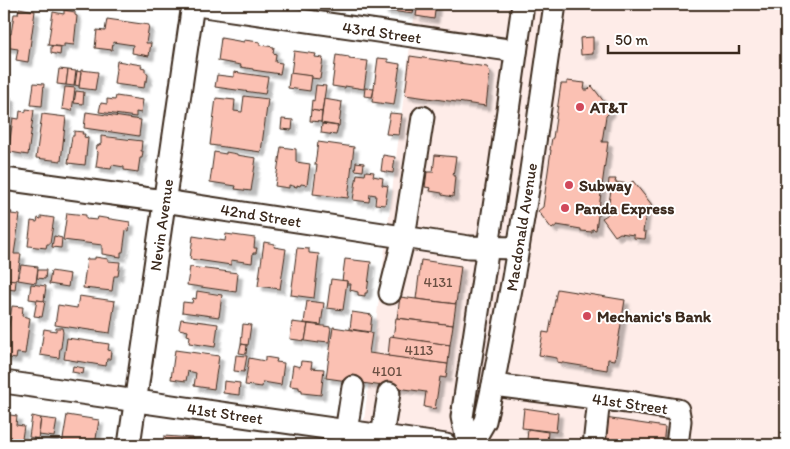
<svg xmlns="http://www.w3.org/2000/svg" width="790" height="449" font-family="Itim,sans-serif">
<defs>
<filter id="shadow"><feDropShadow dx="4.5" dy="4.5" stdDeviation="1" flood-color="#0004"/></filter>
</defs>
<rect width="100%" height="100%" fill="#fff"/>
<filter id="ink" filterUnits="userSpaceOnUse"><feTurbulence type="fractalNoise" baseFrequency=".02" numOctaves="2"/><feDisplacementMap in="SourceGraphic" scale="10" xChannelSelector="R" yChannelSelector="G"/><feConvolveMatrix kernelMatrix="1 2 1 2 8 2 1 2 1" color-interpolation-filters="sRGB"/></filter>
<g filter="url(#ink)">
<path fill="#feece8" d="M 416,4 L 786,4 L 786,445 L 361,445 L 409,53 Z"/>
<g fill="#fbc1b3" stroke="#3b2a1e" filter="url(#shadow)">
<path d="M 384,4 L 414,4 L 413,14 L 383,10 Z"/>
<path d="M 418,4 L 436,4 L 434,19 L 416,16 Z"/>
<path d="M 19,8 L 35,11 L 28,62 L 16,60 L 18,49 L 4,47 L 4,33 L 11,34 L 14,14 L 18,14 Z"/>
<path d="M 64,10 L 75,12 L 75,15 L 77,16 L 74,45 L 64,44 L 64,47 L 48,45 L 53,12 L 64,14 Z"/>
<path d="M 107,19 L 149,25 L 146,43 L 151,43 L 149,56 L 132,53 L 133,45 L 113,42 L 112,50 L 95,48 L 97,30 L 105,31 Z"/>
<path d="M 593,37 L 593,54 L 581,55 L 580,38 Z"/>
<path d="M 221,38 L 244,42 L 244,40 L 260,42 L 260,45 L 274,47 L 273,53 L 276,54 L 275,62 L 282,63 L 280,74 L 253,70 L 253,69 L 240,67 L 241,65 L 218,61 Z"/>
<path d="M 51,46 L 61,47 L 60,55 L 51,53 Z"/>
<path d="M 294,51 L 316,54 L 315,57 L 323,58 L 320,79 L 311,78 L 312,76 L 291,74 Z"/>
<path d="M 336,55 L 349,57 L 349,59 L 368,61 L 364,89 L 345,86 L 345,88 L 332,86 Z"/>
<path d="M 410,56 L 487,67 L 490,72 L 486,106 L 405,95 Z"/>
<path d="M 378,58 L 388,59 L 388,62 L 400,64 L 394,105 L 372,102 Z"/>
<path d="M 117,61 L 142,65 L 141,67 L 145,68 L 145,71 L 148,75 L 147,81 L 145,81 L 144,88 L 114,84 Z"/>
<path d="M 59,69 L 68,70 L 66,85 L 57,84 Z"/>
<path d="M 68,70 L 76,71 L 74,86 L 66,85 Z"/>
<path d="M 81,70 L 98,72 L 95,90 L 79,88 Z"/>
<path d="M 77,71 L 81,72 L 79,86 L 75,85 Z"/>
<path d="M 234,72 L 268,77 L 265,94 L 215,87 L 217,75 L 234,77 Z"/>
<path d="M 290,73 L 312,76 L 310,91 L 288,88 Z"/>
<path d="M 567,81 L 585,83 L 584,90 L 588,90 L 592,86 L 611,111 L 606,116 L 602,142 L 608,142 L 596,230 L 592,229 L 592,232 L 581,231 L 581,229 L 557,225 L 552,229 L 538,211 L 543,207 L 551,150 L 550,150 L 552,138 L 553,138 L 561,84 L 567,84 Z"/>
<path d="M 34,83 L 44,84 L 42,106 L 31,105 Z"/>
<path d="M 316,85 L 326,86 L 322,112 L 311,110 L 312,100 L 314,101 Z"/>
<path d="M 65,87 L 75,88 L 72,111 L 62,109 Z"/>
<path d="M 365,88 L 374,89 L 372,97 L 364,96 Z"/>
<path d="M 76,91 L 84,92 L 83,104 L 74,103 Z"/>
<path d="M 4,96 L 11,97 L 4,148 Z"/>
<path d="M 116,96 L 143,100 L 141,113 L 136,112 L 136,117 L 99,112 L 101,103 L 107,104 L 107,99 L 115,100 Z"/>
<path d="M 244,96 L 268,99 L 261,152 L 210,145 L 216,98 L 235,100 L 234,111 L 242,112 Z"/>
<path d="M 324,99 L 342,102 L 339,126 L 321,123 Z"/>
<path d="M 26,109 L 34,110 L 28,155 L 10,152 L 10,147 L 9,147 L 13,118 L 19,119 L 20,111 L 26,112 Z"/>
<path d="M 311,110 L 322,112 L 321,122 L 310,121 Z"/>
<path d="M 86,112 L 141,120 L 139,136 L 84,128 Z"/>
<path d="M 390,113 L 402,114 L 399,135 L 386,134 Z"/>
<path d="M 42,114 L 66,117 L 61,161 L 36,158 Z"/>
<path d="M 282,119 L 293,120 L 292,130 L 281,129 Z"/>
<path d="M 322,124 L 338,126 L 336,135 L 321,133 Z"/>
<path d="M 74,131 L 83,132 L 82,134 L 85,134 L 84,137 L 88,138 L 85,165 L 68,163 L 72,136 L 74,136 Z"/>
<path d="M 101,136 L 142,141 L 141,151 L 143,151 L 142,158 L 140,158 L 138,172 L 124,170 L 124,167 L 112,165 L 111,169 L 96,167 L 98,152 L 96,150 L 97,146 L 101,144 Z"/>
<path d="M 318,142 L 354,147 L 348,198 L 313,194 L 317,165 L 315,165 Z"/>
<path d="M 281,147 L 296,149 L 296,162 L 310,164 L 307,185 L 301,184 L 300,186 L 297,185 L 297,187 L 289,185 L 289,188 L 275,186 Z"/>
<path d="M 214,152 L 226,154 L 226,152 L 237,154 L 237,155 L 256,158 L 251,191 L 235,189 L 236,186 L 210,182 Z"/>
<path d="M 383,155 L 395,157 L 393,173 L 381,171 Z"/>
<path d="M 435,155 L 456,157 L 453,176 L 455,176 L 453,197 L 442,195 L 442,193 L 430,191 L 431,188 L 425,187 L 427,172 L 433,172 Z"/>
<path d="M 356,162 L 364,163 L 363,171 L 355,170 Z"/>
<path d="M 366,171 L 374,172 L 373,176 L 383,178 L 382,185 L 388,186 L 385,205 L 375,204 L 376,195 L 370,194 L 369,202 L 353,200 L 357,174 L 365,175 Z"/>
<path d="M 609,179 L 616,179 L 615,182 L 629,184 L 633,181 L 652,205 L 646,210 L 643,232 L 646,232 L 645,239 L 634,238 L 634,235 L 620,233 L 615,236 L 602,218 L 607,215 L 611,190 L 608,189 Z"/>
<path d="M 4,211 L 12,212 L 11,214 L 20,215 L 14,254 L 21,254 L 17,280 L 4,279 Z"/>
<path d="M 67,213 L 86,215 L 86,219 L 97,220 L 98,217 L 130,222 L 129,231 L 126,230 L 123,252 L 121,252 L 121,257 L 102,254 L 102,245 L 63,240 Z"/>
<path d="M 41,216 L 54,218 L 50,244 L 47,244 L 46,248 L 28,246 L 31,221 L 37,222 L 38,218 L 41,219 Z"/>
<path d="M 226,234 L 255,238 L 254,248 L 257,248 L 256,253 L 253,253 L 252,263 L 231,260 L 231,265 L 190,259 L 193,236 L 225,241 Z"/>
<path d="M 54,236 L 62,238 L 61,248 L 52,247 Z"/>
<path d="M 264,242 L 275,244 L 274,247 L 286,249 L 280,289 L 258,286 Z"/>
<path d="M 297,248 L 309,249 L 309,253 L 319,254 L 314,298 L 291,295 Z"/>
<path d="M 95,257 L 108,259 L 108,261 L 120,262 L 118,276 L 114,276 L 112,291 L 83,288 L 87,259 L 95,259 Z"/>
<path d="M 345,259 L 371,262 L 367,293 L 365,293 L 365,296 L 358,295 L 358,292 L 350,290 L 351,284 L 347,284 L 347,281 L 342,281 Z"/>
<path d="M 421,260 L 461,266 L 456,304 L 416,299 Z"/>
<path d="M 21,265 L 38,267 L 36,283 L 18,280 Z"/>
<path d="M 190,267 L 238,273 L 236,292 L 187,285 Z"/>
<path d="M 38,270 L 46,270 L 45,279 L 37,278 Z"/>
<path d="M 51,271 L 70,274 L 68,287 L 49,284 Z"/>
<path d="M 331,279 L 347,281 L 343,310 L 327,308 Z"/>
<path d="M 7,280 L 16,281 L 15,290 L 6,289 Z"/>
<path d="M 31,284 L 46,286 L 44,301 L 29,299 Z"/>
<path d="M 557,289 L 625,300 L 615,360 L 608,359 L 607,370 L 557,362 L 557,358 L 539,355 L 543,332 L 549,333 Z"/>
<path d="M 197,291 L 222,295 L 219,317 L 182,312 L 183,302 L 192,303 L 193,298 L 196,299 Z"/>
<path d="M 79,296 L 115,301 L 110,333 L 55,325 L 58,305 L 77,308 Z"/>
<path d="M 400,297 L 456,304 L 453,325 L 397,318 Z"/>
<path d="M 37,300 L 45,301 L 42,317 L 34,316 Z"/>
<path d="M 307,301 L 324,303 L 321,325 L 304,323 Z"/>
<path d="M 12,306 L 23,307 L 22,316 L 30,318 L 25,354 L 17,353 L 16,359 L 4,357 Z"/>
<path d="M 352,312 L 372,315 L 370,332 L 350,329 Z"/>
<path d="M 396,318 L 453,325 L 450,345 L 393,337 Z"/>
<path d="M 181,319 L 218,324 L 215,347 L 189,343 L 190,336 L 187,335 L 188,331 L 179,329 Z"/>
<path d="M 292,322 L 308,324 L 305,341 L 290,339 Z"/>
<path d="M 243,324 L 251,325 L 248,345 L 241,344 Z"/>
<path d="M 308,324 L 331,327 L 329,342 L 319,341 L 319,343 L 305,341 Z"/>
<path d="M 333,327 L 372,333 L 369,353 L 448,364 L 446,378 L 440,377 L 435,409 L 424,407 L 426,392 L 326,378 Z"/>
<path d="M 56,328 L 62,328 L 63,332 L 61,348 L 60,348 L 59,358 L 40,355 L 44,329 L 56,331 Z"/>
<path d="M 390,336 L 450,345 L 448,364 L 388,356 Z"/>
<path d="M 67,338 L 109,344 L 108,350 L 111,351 L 110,359 L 107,359 L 106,366 L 64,359 Z"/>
<path d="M 241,344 L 247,345 L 246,354 L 239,353 Z"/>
<path d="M 175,350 L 219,356 L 214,389 L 194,386 L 196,373 L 188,371 L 186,381 L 171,379 Z"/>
<path d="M 236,355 L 247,356 L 244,372 L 234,371 Z"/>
<path d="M 265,357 L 277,359 L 276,362 L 284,363 L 281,385 L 263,382 L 262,387 L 245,385 L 249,358 L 265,361 Z"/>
<path d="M 301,361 L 312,362 L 311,368 L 324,369 L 321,395 L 302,393 L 302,390 L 299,389 L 299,387 L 290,386 L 293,365 L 300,367 Z"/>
<path d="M 73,366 L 84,368 L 83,374 L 72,372 Z"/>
<path d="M 224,381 L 240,383 L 239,395 L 223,393 Z"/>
<path d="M 524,408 L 558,413 L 556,432 L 522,428 Z"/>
<path d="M 4,414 L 17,416 L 16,425 L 24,426 L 21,445 L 4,445 Z"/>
<path d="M 67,415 L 99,420 L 95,445 L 62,445 Z"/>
<path d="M 32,416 L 41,418 L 38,439 L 29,437 Z"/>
<path d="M 41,418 L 57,420 L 54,437 L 39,435 Z"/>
<path d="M 605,418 L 665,427 L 663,445 L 601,445 Z"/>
<path d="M 528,429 L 548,432 L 547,443 L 527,440 Z"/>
<path d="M 164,436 L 193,438 L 193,440 L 204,441 L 204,445 L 163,445 Z"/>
</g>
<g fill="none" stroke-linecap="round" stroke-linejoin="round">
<defs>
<g id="minor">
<path d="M 190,4 L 516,51"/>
<path d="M 4,179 L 164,201 L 469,247 L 518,248"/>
<path d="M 390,293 L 404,237 L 423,117"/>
<path d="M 4,382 L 446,445"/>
<path d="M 493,385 L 635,403 L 678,410 L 680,421 L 677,445"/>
<path d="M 382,436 L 389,393"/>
<path d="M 129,445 L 193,4"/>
<path d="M 344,445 L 353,387"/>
<path d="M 468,445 L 462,417 L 499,174 L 523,4"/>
<path d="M 471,445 L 485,421 L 493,385 L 513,278 L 530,177 L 555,4"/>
<path d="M 594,445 L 599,399"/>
</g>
</defs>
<use href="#minor" stroke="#3b2a1e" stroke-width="25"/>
<use href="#minor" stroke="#fff" stroke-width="21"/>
</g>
</g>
<g fill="#d1495b" stroke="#fff" stroke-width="2">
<circle cx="580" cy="107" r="5"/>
<circle cx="569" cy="185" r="5"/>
<circle cx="565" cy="208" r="5"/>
<circle cx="587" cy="316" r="5"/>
</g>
<g text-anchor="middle" stroke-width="4" stroke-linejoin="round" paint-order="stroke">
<g font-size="14" fill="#6b5043">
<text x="438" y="287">4131</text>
<text x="419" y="355">4113</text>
<text x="387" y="376">4101</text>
</g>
<g font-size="16" fill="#3b2a1e" stroke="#fff">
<text transform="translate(382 32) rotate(8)" y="6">43rd Street</text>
<text transform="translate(261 215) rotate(9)" y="6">42nd Street</text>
<text transform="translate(161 225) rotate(-82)" y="6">Nevin Avenue</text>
<text transform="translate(521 227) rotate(-81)" y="6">Macdonald Avenue</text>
<text transform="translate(630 403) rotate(8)" y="6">41st Street</text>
<text transform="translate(225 413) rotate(8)" y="6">41st Street</text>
</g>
<g font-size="16" font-weight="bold" fill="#3b2a1e" stroke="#fff" text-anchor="start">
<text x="590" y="113">AT&amp;T</text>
<text x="579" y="191">Subway</text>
<text x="575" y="214">Panda Express</text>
<text x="597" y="322">Mechanic's Bank</text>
</g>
</g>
<rect width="790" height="449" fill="none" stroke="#fff" stroke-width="20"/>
<rect x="10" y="10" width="770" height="429" fill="none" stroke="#3b2a1e" stroke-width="2" filter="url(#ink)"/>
<path d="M608 45v8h131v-8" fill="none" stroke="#3b2a1e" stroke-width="2.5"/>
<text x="615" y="45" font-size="15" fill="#3b2a1e" stroke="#ffffff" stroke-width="4" paint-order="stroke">50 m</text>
</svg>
